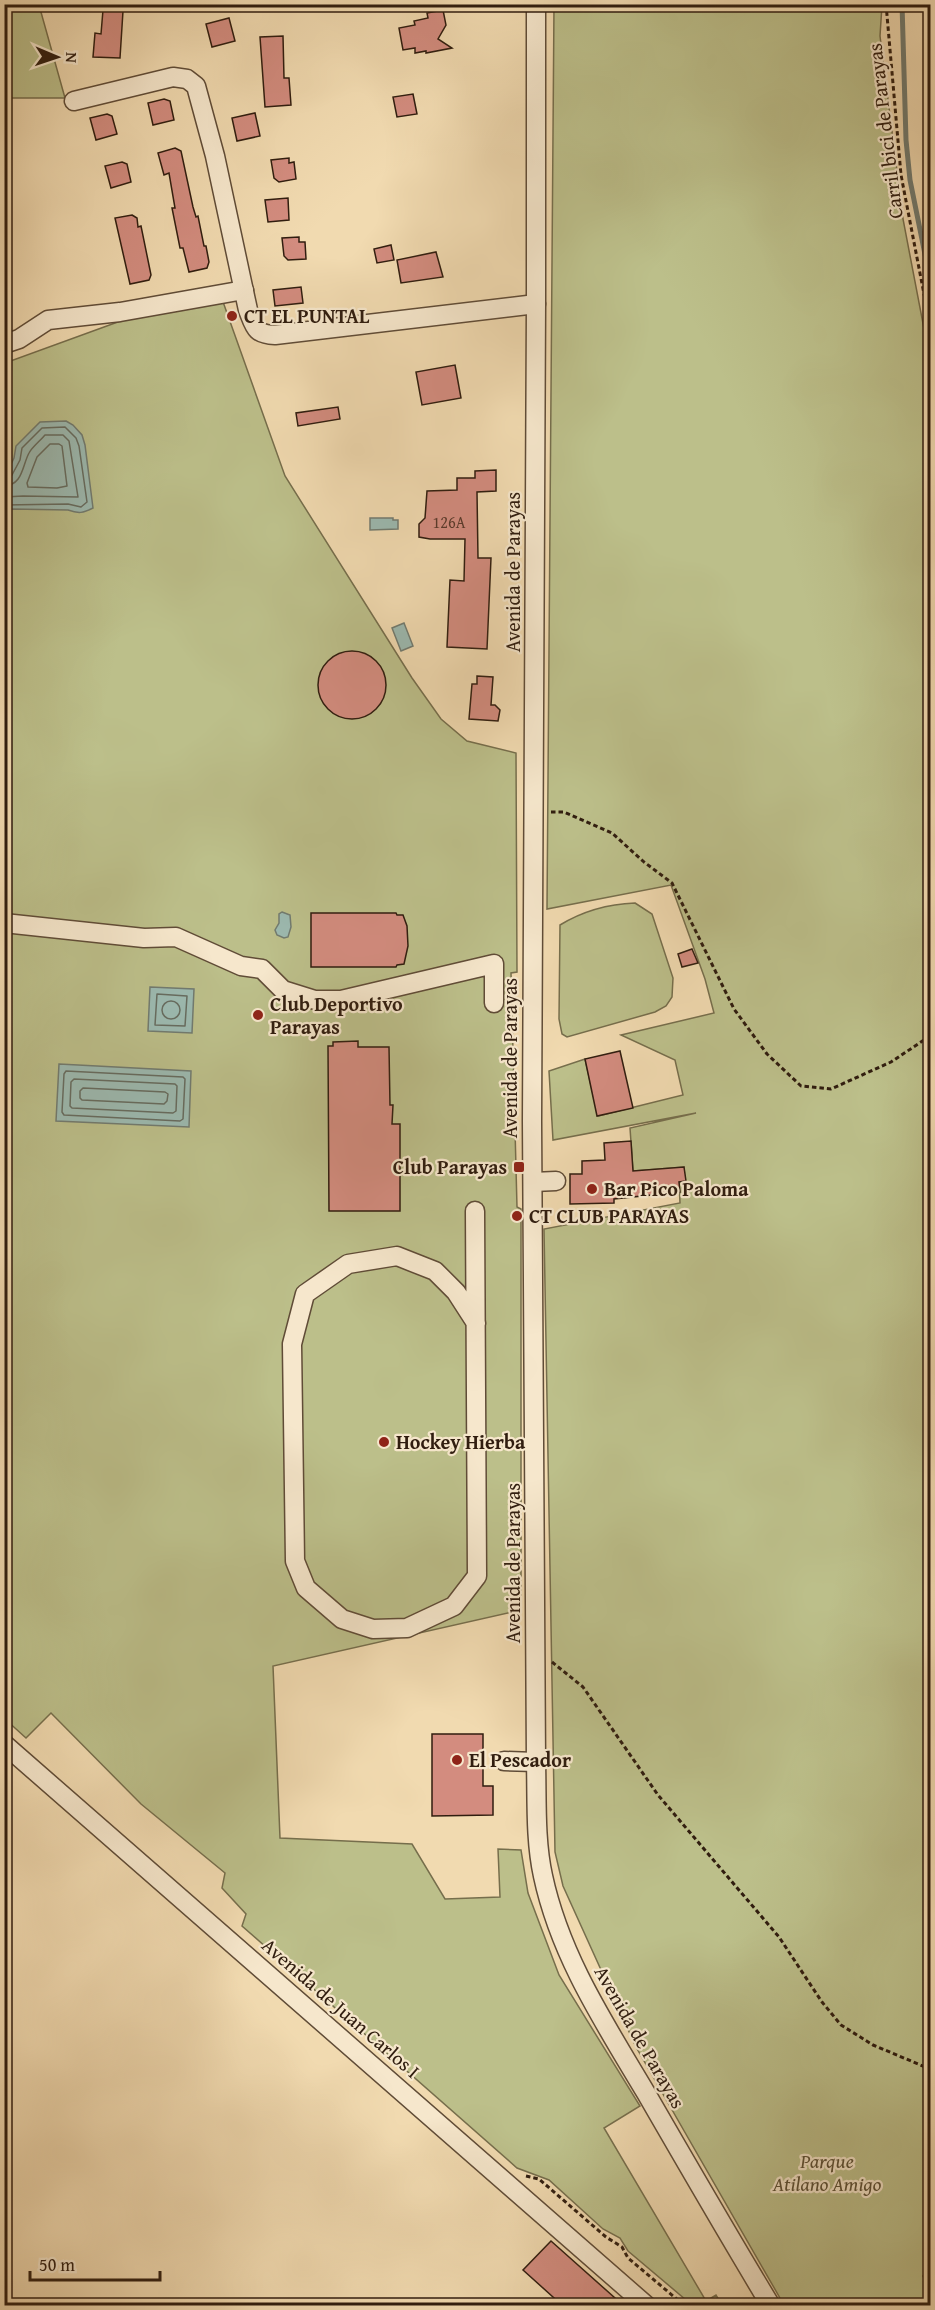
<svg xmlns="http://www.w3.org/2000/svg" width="935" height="2310" font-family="'Gentium Book Plus',serif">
<rect width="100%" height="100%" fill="#f1dab0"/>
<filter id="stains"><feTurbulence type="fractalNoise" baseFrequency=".00333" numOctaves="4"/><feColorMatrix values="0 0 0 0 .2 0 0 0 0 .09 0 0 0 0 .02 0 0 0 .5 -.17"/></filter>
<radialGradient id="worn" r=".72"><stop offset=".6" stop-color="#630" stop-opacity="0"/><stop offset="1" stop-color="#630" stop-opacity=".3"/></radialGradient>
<g fill="#bcbf8a" stroke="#766e4c" stroke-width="1.5">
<path d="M 4,5 L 39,5 L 65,98 L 5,98 Z"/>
<path d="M 554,5 L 882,5 L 880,36 L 903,219 L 930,360 L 930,2305 L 784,2305 L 636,2047 L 563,1886 L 555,1852 L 544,1229 L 680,1203 L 679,1182 L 685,1181 L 684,1167 L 633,1171 L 630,1128 L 696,1113 L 553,1140 L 549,1071 L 585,1059 L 598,1116 L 683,1095 L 675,1060 L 621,1035 L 714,1013 L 705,979 L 671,885 L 547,909 Z"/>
<path d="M 222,299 L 285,476 L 412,678 L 441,719 L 467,741 L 516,753 L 517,972 L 511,973 L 517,1207 L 521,1209 L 521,1610 L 273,1666 L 280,1838 L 412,1844 L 445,1899 L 500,1897 L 498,1849 L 521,1850 L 528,1893 L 559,1975 L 640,2106 L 604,2128 L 706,2301 L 716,2295 L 722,2305 L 692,2305 L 628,2251 L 620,2238 L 603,2229 L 549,2180 L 517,2168 L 242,1926 L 246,1914 L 222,1888 L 225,1873 L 141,1804 L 51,1713 L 26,1738 L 5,1719 L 5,363 L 126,319 Z"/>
<path d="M 635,903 L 652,914 L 673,978 L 672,997 L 666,1006 L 655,1012 L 567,1037 L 562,1034 L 559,1019 L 560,925 C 583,911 608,904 635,903 Z"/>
</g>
<g fill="#9cbab1" stroke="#717b70" stroke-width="1.5">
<path d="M 66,421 L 73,425 L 82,435 L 85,445 L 93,508 C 83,513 79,514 68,510 L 12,509 L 5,511 L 5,477 L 14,458 L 16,446 L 40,422 Z"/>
<path d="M 370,518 L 393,518 L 393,520 L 398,520 L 398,529 L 370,530 Z"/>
<path d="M 404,623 L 413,646 L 401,651 L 392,628 Z"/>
<path d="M 282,912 L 290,915 L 291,927 L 288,937 L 284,938 L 277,935 L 275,930 L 279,923 L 279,914 Z"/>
<path d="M 150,987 L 194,989 L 192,1033 L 148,1031 Z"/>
<path d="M 59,1064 L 191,1071 L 189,1127 L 56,1121 Z"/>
</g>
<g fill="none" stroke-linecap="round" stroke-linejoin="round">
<g stroke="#666c60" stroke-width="1.5">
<path d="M 50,444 L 59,444 L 62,446 L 67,486 L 57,488 L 28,487 L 27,483 L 37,457 Z"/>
<path d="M 4,478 L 12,475 L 20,460 L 22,448 L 42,428 L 65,427 L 76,438 L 79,446 L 87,502 L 81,507 L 68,504 L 4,505"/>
<path d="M 4,486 C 23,485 22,466 29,453 C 32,447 41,440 45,435 L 63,435 L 69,441 L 78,497 L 23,496 L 4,497"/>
<path d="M 157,994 L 187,996 L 185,1026 L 155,1025 Z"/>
<circle cx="171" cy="1010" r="9"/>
<path d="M 66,1071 L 183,1077 L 185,1079 L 183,1119 L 180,1121 L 64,1115 L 62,1112 L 64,1074 Z"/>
<path d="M 74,1079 L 175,1084 L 177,1086 L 176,1111 L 173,1113 L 72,1108 L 70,1106 L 71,1082 Z"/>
<path d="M 83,1088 L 165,1092 L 168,1094 L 167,1101 L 164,1104 L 82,1100 L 80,1098 L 80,1091 Z"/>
</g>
<path stroke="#717b70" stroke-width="5" d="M 902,4 L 906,140 L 910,180 L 930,279"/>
</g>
<g fill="#d38c7f" stroke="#301d0f" stroke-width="1.5">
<path d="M 103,10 L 123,11 L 120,58 L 93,57 L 95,33 L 101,34 Z"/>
<path d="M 443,10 L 446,25 L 438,39 L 452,48 L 426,53 L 426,51 L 415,53 L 415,48 L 403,50 L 399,28 L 415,25 L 414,21 L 428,18 L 427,13 Z"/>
<path d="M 229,18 L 235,41 L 212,47 L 206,24 Z"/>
<path d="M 283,36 L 284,78 L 289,78 L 291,105 L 265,107 L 260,37 Z"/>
<path d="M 413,94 L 417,114 L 397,117 L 393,97 Z"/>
<path d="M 164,99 L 170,101 L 174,120 L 153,125 L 148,103 Z"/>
<path d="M 255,113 L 260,136 L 237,141 L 232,118 Z"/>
<path d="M 107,114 L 112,116 L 117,134 L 96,140 L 90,118 Z"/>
<path d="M 175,148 L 181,151 L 193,207 L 196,217 L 198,216 L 204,246 L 206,246 L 209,262 L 207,268 L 189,272 L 183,248 L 180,248 L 172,208 L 175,208 L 169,173 L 164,175 L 158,153 Z"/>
<path d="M 289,158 L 289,163 L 294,162 L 296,179 L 279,182 L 274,178 L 271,160 Z"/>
<path d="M 122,162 L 127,164 L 131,182 L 111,188 L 105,166 Z"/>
<path d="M 288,198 L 289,220 L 268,222 L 265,200 Z"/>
<path d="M 132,215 L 137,218 L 138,227 L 141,226 L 151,275 L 149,280 L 130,284 L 115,218 Z"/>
<path d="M 299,237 L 299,242 L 305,242 L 306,259 L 288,260 L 284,256 L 282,238 Z"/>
<path d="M 391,245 L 394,260 L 377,263 L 374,249 Z"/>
<path d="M 436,252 L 443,277 L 401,283 L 397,260 Z"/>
<path d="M 301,287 L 303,303 L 275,306 L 273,290 Z"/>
<path d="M 455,365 L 461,398 L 422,405 L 416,372 Z"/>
<path d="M 338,407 L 340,419 L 298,426 L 296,413 Z"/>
<path d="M 496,470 L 496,491 L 477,492 L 478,558 L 491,558 L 487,649 L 447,647 L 450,580 L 464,581 L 465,539 L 430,539 L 419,537 L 419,524 L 425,518 L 427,491 L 457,490 L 457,478 L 475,478 L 475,471 Z"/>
<circle cx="352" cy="685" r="34"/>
<path d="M 477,676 L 493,677 L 491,705 L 495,705 L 500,710 L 498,721 L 469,719 L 472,684 L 477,684 Z"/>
<path d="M 311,913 L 396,913 L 397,915 L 403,915 L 407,926 L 408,946 L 404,964 L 397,965 L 396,967 L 311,967 Z"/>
<path d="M 692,949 L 698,963 L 682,967 L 678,954 Z"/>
<path d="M 358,1041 L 358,1047 L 389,1047 L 390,1105 L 393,1105 L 392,1124 L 400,1124 L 400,1211 L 329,1211 L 328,1046 L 333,1046 L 333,1042 Z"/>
<path d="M 620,1051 L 633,1108 L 597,1116 L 585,1059 Z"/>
<path d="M 631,1141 L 633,1171 L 684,1167 L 686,1181 L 679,1182 L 680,1192 L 614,1199 L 614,1203 L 570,1204 L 570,1174 L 582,1174 L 582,1161 L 605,1160 L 604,1143 Z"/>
<path d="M 432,1734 L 483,1734 L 483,1786 L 493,1786 L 493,1815 L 432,1816 Z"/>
<path d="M 551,2241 L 624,2306 L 563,2306 L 523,2270 Z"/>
</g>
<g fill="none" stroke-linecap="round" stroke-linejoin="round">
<defs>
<g id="minor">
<path d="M 536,4 L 536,304 L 532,1121 L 536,1762 C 537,1799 535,1840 543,1876 C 560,1956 605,2024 646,2093 C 687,2164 728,2235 771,2306"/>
<path d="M 74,101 L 173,77 L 187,79 L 196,86 L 215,156 L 248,310 C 255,328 255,334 275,335 L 536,304"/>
<path d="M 4,344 L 19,339 L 48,320 L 120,312 L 244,290"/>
<path d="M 4,923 L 144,938 L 176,937 L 241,966 L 262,969 L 283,990 L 315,1000 L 341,1000 L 494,964 L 494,1003"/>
<path d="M 533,1182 L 556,1181"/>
<path d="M 475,1211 L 477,1576 L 454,1606 L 407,1628 L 373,1629 L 342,1619 L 306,1588 L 295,1561 L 292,1344 L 305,1294 L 348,1264 L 397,1256 L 435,1271 L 456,1292 L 476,1323"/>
<path d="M 4,1744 L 647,2306"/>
<path d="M 504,1761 L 536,1762"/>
</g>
</defs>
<use href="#minor" stroke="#604c37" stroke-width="21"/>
<g stroke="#301d0f" stroke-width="3" stroke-dasharray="4.5 3" stroke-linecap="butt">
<path d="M 886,4 L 901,175 L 930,325"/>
<path d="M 551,812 L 564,812 L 612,833 L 644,862 L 672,883 L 734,1009 L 767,1054 L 801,1086 L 831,1089 L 891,1062 L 930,1036"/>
<path d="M 552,1662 L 583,1687 L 658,1795 L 779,1937 L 822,2002 L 841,2025 L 873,2045 L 930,2069"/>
<path d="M 526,2176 L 539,2179 L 606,2237 L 622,2247 L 628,2258 L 685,2306"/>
<path d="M 930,2271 L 924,2276 L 930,2294"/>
</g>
<use href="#minor" stroke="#f6e7cc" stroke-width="18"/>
</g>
<g fill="#8f2418" stroke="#f6e7cc" stroke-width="2">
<circle cx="232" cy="316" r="6"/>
<circle cx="258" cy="1015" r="6"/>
<rect x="513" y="1161" width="12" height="12" rx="3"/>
<circle cx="592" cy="1189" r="6"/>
<circle cx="517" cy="1216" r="6"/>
<circle cx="384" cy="1442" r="6"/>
<circle cx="457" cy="1760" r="6"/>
</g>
<g text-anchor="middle" stroke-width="4.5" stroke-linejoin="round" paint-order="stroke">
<g font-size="16" fill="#59392b">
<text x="449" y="528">126A</text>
</g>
<g font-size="20" fill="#301d0f" stroke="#f6e7cc">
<text transform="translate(885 131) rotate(-97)" y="7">Carril bici de Parayas</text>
<text transform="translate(513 572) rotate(-90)" y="7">Avenida de Parayas</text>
<text transform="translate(510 1058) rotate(-90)" y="7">Avenida de Parayas</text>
<text transform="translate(513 1563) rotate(-90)" y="7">Avenida de Parayas</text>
<text transform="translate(341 2008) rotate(41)" y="7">Avenida de Juan Carlos I</text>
<text transform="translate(640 2037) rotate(60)" y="7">Avenida de Parayas</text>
</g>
<g font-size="20" font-weight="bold" fill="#301d0f" stroke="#f6e7cc" text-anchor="start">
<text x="244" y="323">CT EL PUNTAL</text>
<text x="270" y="1011">Club Deportivo<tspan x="270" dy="23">Parayas</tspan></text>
<text x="507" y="1174" text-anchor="end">Club Parayas</text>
<text x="604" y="1196">Bar Pico Paloma</text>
<text x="529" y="1223">CT CLUB PARAYAS</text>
<text x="396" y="1449">Hockey Hierba</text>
<text x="469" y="1767">El Pescador</text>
</g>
<g font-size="20" font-style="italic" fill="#5a4e34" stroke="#f6e7cc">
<text x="827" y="2168">Parque<tspan x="827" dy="23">Atilano Amigo</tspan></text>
</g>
</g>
<rect width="935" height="2310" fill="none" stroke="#f1dab0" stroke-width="24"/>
<rect x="6" y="6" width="923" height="2298" fill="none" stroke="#301d0f" stroke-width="3"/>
<rect x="12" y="12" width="911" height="2286" fill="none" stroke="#301d0f" stroke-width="1.5"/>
<g transform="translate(57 57) rotate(92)" stroke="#f6e7cc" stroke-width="4.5" paint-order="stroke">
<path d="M0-4.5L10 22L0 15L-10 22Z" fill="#301d0f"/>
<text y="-9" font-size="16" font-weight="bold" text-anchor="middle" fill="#301d0f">N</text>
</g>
<path d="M30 2271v9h130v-9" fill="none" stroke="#301d0f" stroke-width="3"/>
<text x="39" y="2271" font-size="18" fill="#301d0f" stroke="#f6e7cc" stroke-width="4.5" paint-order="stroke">50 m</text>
<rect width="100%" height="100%" filter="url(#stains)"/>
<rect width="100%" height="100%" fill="url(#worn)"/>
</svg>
